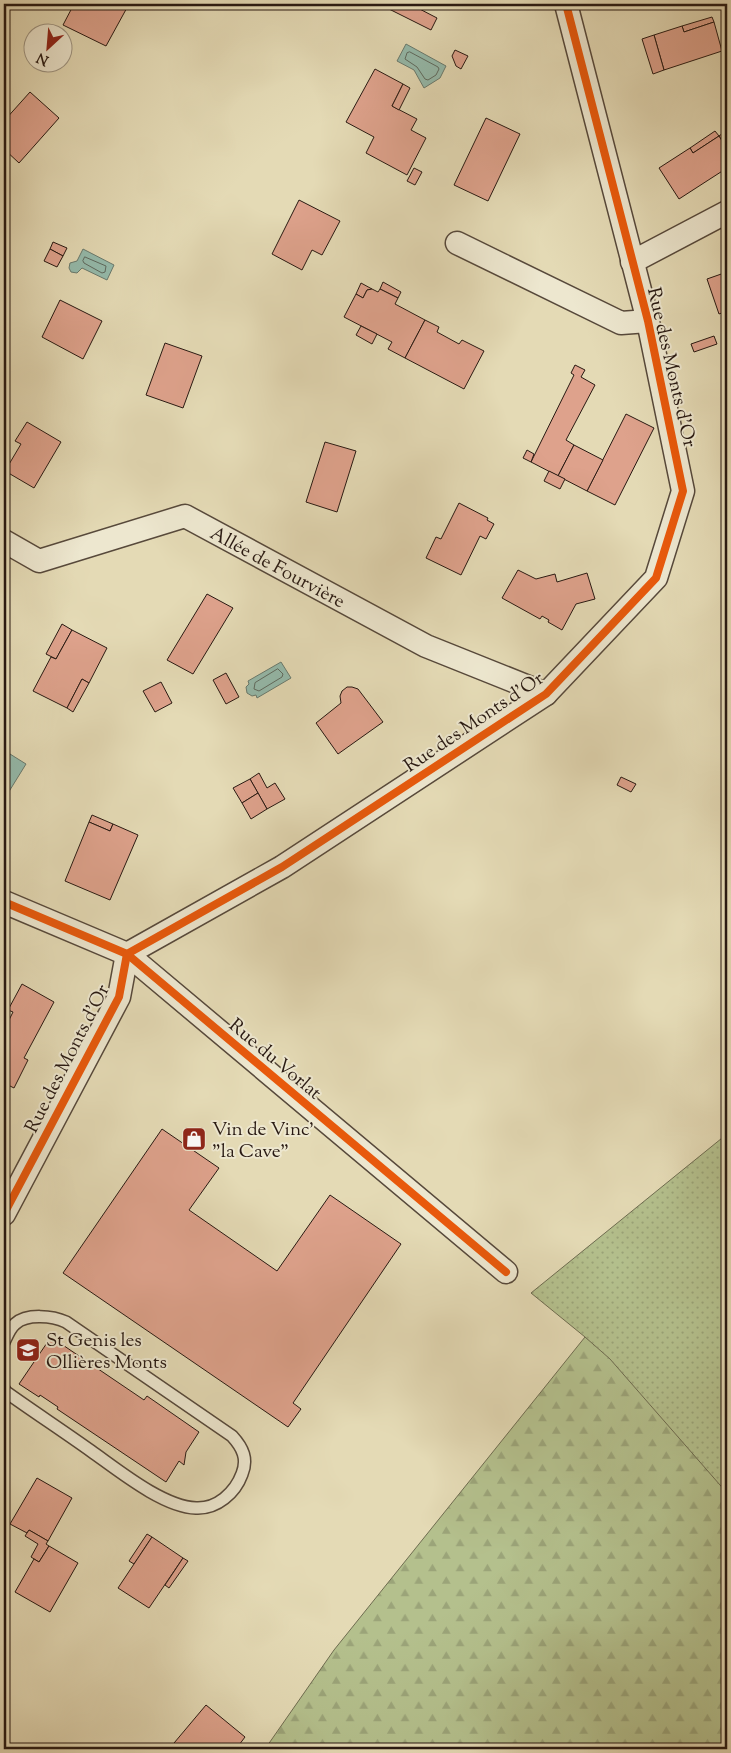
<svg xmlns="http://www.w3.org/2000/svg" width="731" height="1753" font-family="'Sorts Mill Goudy',serif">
<defs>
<pattern id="grass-dots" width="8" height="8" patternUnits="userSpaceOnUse" patternTransform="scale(1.25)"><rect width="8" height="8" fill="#b4c08d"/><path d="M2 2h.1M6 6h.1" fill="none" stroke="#9ba479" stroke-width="1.8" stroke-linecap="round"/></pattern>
<pattern id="forest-firs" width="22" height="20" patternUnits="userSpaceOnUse" patternTransform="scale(1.25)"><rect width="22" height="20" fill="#b4c08d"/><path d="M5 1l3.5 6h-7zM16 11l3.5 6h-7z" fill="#9ba479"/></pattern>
</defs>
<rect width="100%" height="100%" fill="#e4dab5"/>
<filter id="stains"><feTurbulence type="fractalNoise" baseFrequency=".004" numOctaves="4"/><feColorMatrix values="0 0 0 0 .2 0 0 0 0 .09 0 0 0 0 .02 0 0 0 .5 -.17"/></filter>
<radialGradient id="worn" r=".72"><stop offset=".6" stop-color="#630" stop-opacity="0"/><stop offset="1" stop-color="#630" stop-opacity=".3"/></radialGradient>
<path fill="url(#grass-dots)" stroke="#6e6c50" d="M 727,1134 L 727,1498 L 585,1337 L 531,1293 Z"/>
<path fill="url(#forest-firs)" stroke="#6e6c50" d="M 585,1337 L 610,1359 L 727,1493 L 727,1749 L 265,1749 L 334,1650 Z"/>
<g fill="#95bbac" stroke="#697a6e">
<path d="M 406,44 L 446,66 L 440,78 L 424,88 L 414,70 L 397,61 Z"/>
<path d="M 83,249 L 114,265 L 107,280 L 82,268 L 77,273 L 71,272 L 69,268 L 70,263 L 77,261 Z"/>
<path d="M 281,662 L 291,678 L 257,698 L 256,695 L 252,696 L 247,693 L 246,687 L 249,684 L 248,681 Z"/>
<path d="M 10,754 L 26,764 L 5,798 L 4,797 L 4,764 Z"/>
</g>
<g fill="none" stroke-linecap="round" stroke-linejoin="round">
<g stroke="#5e6a5f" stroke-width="1">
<path d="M 410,52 L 438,67 L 439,69 L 436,75 L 428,80 L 425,79 L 417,67 L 405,59 L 407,53 Z"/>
<path d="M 85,257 L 106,266 L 105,272 L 102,273 L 84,263 L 83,261 Z"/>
<path d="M 278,669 L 283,674 L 282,677 L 259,691 L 254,689 L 255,683 Z"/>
</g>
</g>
<g fill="#dea28c" stroke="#281912">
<path d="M 74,4 L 129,4 L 106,46 L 63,25 Z"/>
<path d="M 386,4 L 410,4 L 437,18 L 431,30 L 385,7 Z"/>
<path d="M 712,17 L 714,22 L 684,32 L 682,26 Z"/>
<path d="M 714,22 L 722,51 L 664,70 L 654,35 L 682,26 L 684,32 Z"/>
<path d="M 654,35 L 664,70 L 653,74 L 642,39 Z"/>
<path d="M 455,50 L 468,56 L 461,69 L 456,66 L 452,56 Z"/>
<path d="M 375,69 L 403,84 L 392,106 L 417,119 L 411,130 L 426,138 L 407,175 L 366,153 L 374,137 L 346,122 Z"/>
<path d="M 403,84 L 410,88 L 399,110 L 392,106 Z"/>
<path d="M 30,92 L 59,118 L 19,163 L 4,149 L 4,121 Z"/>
<path d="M 486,118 L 520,134 L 488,201 L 454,185 Z"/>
<path d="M 727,130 L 727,149 L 719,136 Z"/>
<path d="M 715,131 L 719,136 L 693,153 L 690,148 Z"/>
<path d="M 719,136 L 727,149 L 727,168 L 679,199 L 659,168 L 690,148 L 693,153 Z"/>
<path d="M 414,168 L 422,172 L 415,185 L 407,181 Z"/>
<path d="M 299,200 L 340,221 L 322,255 L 312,250 L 302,270 L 272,254 Z"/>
<path d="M 53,242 L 67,248 L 63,256 L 50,249 Z"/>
<path d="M 50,249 L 63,256 L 57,267 L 44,261 Z"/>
<path d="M 727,272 L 727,311 L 719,314 L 707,279 Z"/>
<path d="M 383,282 L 401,292 L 398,298 L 380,289 Z"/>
<path d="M 361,283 L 372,289 L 367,290 L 363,298 L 356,294 Z"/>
<path d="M 372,289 L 378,292 L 380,289 L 398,298 L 395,304 L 425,320 L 405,358 L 388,349 L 392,342 L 344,317 L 356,294 L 363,298 L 367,290 Z"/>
<path d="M 60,300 L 102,321 L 83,359 L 42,337 Z"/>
<path d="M 425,320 L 439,327 L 437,332 L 459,344 L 462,340 L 484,351 L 464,389 L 405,358 Z"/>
<path d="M 361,326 L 377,334 L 372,344 L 356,335 Z"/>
<path d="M 714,336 L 717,344 L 694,352 L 691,344 Z"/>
<path d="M 165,343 L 202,356 L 183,408 L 146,395 Z"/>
<path d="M 575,365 L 585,370 L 581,377 L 595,385 L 566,440 L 574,445 L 558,476 L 531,462 L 574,375 L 571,373 Z"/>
<path d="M 626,414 L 654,428 L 615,505 L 587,491 Z"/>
<path d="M 27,422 L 61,442 L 34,488 L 5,471 L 21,444 L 15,441 Z"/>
<path d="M 325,442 L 356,451 L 337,512 L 306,502 Z"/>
<path d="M 574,445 L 603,460 L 587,491 L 558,476 Z"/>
<path d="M 527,450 L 534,454 L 531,462 L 523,458 Z"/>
<path d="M 549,471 L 565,479 L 560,489 L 544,481 Z"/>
<path d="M 459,503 L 488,518 L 487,520 L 494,524 L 486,539 L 480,536 L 461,575 L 426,558 L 436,537 L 441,539 Z"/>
<path d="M 518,570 L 536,579 L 555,574 L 557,582 L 587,573 L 595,599 L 576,604 L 562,630 L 548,622 L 549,620 L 542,616 L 540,619 L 502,598 Z"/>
<path d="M 207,594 L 233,608 L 193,674 L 167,660 Z"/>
<path d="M 62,624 L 72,630 L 56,659 L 46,654 Z"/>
<path d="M 72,630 L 107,648 L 89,683 L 82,679 L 67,708 L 33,691 L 51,657 L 56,659 Z"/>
<path d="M 226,673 L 239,697 L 226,704 L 213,680 Z"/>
<path d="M 82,679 L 89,683 L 73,712 L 67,708 Z"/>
<path d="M 161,682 L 172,703 L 155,712 L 143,691 Z"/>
<path d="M 347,687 L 352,687 L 358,689 L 383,722 L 338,754 L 316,723 L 341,703 L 340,696 L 342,691 Z"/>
<path d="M 259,773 L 267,788 L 275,783 L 285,799 L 267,809 L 250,779 Z"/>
<path d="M 621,777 L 636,784 L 631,792 L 617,785 Z"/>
<path d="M 250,779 L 258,793 L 242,803 L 233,788 Z"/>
<path d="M 258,793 L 267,809 L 251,819 L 242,803 Z"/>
<path d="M 92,815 L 113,824 L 110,831 L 89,822 Z"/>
<path d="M 89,822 L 110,831 L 113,824 L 138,835 L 110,900 L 65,881 Z"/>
<path d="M 22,984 L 54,1002 L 24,1058 L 28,1060 L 14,1088 L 4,1083 L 4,1025 L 7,1019 L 9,1020 L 13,1012 L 8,1010 Z"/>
<path d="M 162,1129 L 219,1168 L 189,1210 L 277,1271 L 330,1195 L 401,1244 L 293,1403 L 301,1409 L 288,1427 L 63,1273 Z"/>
<path d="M 51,1337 L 144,1400 L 147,1396 L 199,1432 L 186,1452 L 184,1465 L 179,1461 L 166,1482 L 57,1409 L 58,1407 L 40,1395 L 39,1397 L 19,1384 Z"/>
<path d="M 37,1478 L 72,1498 L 48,1541 L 29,1530 L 27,1533 L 10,1524 Z"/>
<path d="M 29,1530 L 48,1541 L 46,1544 L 49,1546 L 39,1562 L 31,1557 L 38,1544 L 25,1536 Z"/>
<path d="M 147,1534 L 152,1537 L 134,1564 L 129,1561 Z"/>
<path d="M 152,1537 L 183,1558 L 149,1608 L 118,1588 Z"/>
<path d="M 49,1546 L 78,1563 L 50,1612 L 15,1592 L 34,1559 L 39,1562 Z"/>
<path d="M 183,1558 L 188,1561 L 169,1588 L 165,1585 Z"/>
<path d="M 206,1705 L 245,1737 L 236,1749 L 169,1749 Z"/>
</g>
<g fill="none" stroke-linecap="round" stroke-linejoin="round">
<defs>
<path id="service" d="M 4,1342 C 7,1336 10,1328 15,1324 C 27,1313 53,1316 66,1322 L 232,1436 C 243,1448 248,1459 242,1474 C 235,1493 217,1509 196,1508 C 163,1507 118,1470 91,1451 C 63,1431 34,1412 6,1392 L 4,1389"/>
<g id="minor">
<path d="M 457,243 L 621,323 L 648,321"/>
<path d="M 632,262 L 727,212"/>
<path id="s1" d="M 4,541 L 39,561 L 185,516 L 426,646 L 546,694"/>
<path d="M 4,902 L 127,954 L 506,1272"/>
<path d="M 4,1214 L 119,997 L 127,954 L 282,867 L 546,694 L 656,578 L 683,491 L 648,321 L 566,4"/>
</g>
</defs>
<use href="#service" stroke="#57493b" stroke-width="14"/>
<use href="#minor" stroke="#57493b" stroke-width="25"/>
<use href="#service" stroke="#ede7cf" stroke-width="11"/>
<use href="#minor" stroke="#ede7cf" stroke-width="22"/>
<defs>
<g id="cycleway">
<path d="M 4,902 L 127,954 L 506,1272"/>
<path d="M 4,1214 L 119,997 L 127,954 L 282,867 L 546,694 L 656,578 L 683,491 L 648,321 L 566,4"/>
</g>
</defs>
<use href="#cycleway" stroke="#ede7cf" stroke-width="11"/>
<use href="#cycleway" stroke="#e8590c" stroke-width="8"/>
</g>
<defs>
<symbol id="shop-square" viewBox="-11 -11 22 22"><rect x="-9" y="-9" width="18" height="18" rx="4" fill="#8f2418" stroke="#ede7cf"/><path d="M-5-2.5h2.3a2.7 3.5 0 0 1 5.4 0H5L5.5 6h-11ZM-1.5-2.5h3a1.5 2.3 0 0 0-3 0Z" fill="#fff"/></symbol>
<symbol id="school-square" viewBox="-11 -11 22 22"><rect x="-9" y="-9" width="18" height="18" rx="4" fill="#8f2418" stroke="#ede7cf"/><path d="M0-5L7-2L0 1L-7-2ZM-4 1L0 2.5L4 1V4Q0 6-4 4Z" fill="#fff"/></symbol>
</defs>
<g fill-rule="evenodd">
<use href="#shop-square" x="180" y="1125" width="28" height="28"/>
<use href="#school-square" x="14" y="1336" width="28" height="28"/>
</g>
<g text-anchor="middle" stroke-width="4" stroke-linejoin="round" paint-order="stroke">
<g font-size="19" fill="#281912" stroke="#ede7cf">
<text transform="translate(673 367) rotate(77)" y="7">Rue des Monts d'Or</text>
<text dy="7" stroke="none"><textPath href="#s1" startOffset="299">Allée de Fourvière</textPath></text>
<text transform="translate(473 721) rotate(-34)" y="7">Rue des Monts d'Or</text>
<text transform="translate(66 1058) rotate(-63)" y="7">Rue des Monts d'Or</text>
<text transform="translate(276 1058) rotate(40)" y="7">Rue du Vorlat</text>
</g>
<g font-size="19" fill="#281912" stroke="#ede7cf" text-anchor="start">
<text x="212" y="1135">Vin de Vinc'<tspan x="212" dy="22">"la Cave"</tspan></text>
<text x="46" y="1346">St Genis les<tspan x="46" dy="22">Ollières Monts</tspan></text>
</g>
</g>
<rect width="731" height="1753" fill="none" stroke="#e4dab5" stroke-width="20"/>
<rect x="5" y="5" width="721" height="1743" fill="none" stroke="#281912" stroke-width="2.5"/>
<rect x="10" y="10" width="711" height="1733" fill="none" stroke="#281912"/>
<g transform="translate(48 48) rotate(206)"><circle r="24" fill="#ede7cf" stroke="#9e9583"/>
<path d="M0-4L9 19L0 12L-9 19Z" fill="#8f2418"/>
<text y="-8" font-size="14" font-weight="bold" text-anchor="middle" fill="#281912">N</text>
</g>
<rect width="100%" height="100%" filter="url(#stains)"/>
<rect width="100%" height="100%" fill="url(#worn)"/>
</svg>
